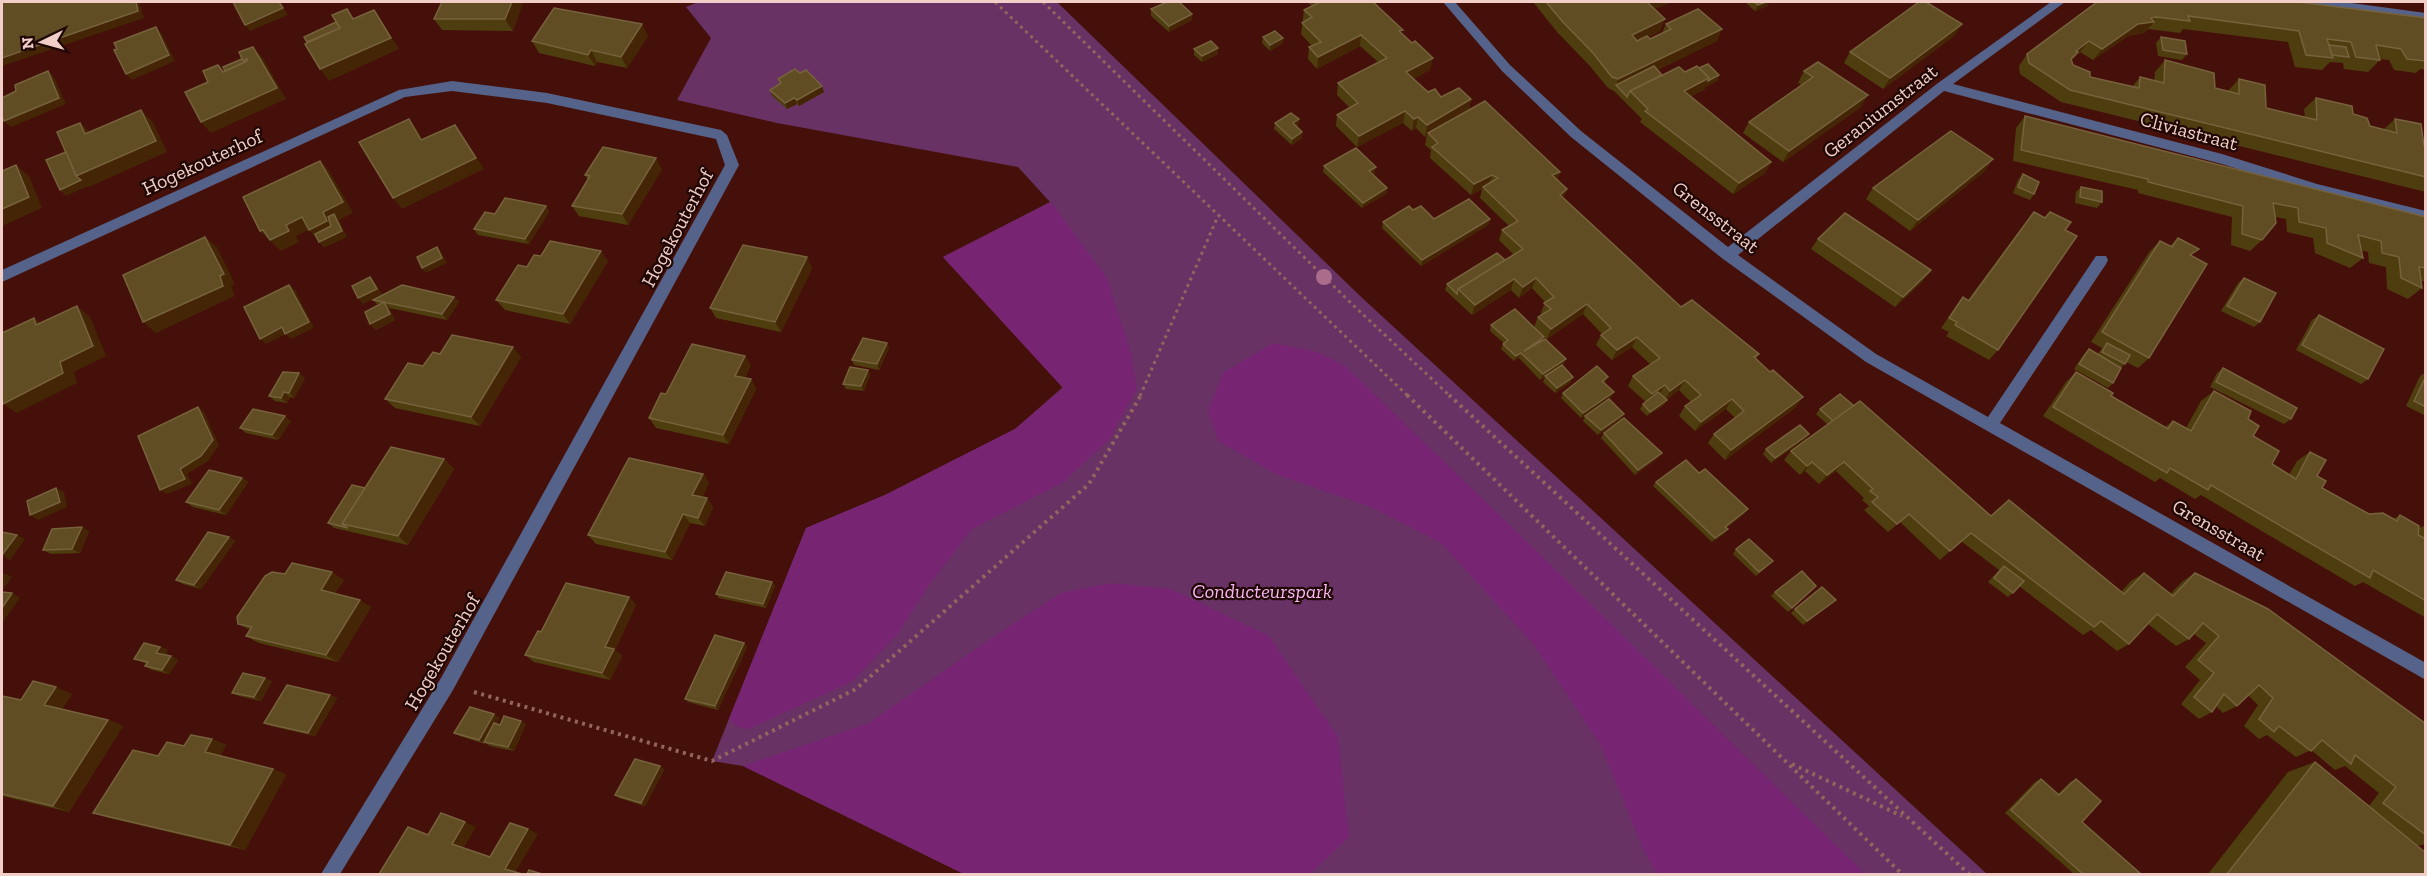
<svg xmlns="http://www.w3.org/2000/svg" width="2427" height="876" font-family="'Zilla Slab',serif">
<rect width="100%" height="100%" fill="#46100a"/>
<path fill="#683264" d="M 698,2 L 1057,2 L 1358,294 L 1987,874 L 964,874 L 743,766 L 712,761 L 806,528 L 885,495 L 1015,429 L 1063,387 L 943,257 L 1050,202 L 1018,167 L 777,123 L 677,100 L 711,38 L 686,7 Z"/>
<g fill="#772572">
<path d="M 1051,202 L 1107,278 L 1131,353 L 1137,389 L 1109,440 L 1062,483 L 972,529 L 929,585 L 897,635 L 853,681 L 749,729 L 737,727 L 729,719 L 806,528 L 885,495 L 1015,429 L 1063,388 L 943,257 Z"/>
<path d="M 1273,343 L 1317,352 L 1344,365 L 1555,569 L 1865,874 L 1657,874 L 1645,853 L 1600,744 L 1533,644 L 1441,543 L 1371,507 L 1278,475 L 1218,441 L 1208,410 L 1223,373 Z"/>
<path d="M 1111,583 L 1171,589 L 1269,636 L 1338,737 L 1349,837 L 1310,874 L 964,874 L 743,766 L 869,723 L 993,637 L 1061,593 Z"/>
</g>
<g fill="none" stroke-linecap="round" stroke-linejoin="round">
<g stroke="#92655e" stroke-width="3" stroke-dasharray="3 4" stroke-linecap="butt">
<path d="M 995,2 L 1408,396"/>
<path d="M 1043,2 L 1354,306 L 1450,396"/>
<path d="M 1140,396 L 1218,216"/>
</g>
<g stroke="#92655e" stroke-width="4" stroke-dasharray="3 4.5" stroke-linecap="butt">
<path d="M 1407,395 L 1902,874"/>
<path d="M 1449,395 L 1969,874"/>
<path d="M 474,692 L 712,761 L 856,689 L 1089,484 L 1141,395"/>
<path d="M 1792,764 L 1902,816"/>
</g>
<g fill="#55628a" fill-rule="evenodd">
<path d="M 1443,2 L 1455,2 L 1510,65 L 1581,131 L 1728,247 L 1938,83 L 2051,2 L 2065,2 L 1953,84 L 2222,154 L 2317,184 L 2426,211 L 2426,221 L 2317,194 L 2222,164 L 1944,91 L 1738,255 L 1876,354 L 1988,417 L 2096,256 L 2106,256 L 2108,260 L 2106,264 L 2000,423 L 2426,663 L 2426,680 L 1866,362 L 1723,259 L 1571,137 L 1502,71 Z"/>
<path d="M 2311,2 L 2344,2 L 2426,13 L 2426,21 L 2317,6 Z"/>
<path d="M 452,81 L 547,93 L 721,130 L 727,135 L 739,165 L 453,690 L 340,874 L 321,874 L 441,678 L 725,165 L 716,139 L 547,103 L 452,91 L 405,97 L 2,282 L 2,270 L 399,90 Z"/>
</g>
</g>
<circle fill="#a96c8a" cx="1324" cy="277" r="8"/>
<g fill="#4e3e0f">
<path d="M 523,2 L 513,31 L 442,30 L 434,19 Z"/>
<path d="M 1307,2 L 1373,2 L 1402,34 L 1430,70 L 1413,79 L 1428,92 L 1441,97 L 1471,99 L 1469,110 L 1560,172 L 1557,180 L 1564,199 L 1681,307 L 1759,354 L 1756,359 L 1796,407 L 1725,460 L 1708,443 L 1714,434 L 1735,418 L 1726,409 L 1695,431 L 1679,416 L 1685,406 L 1691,402 L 1679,390 L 1666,400 L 1664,405 L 1647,416 L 1640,409 L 1643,404 L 1646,402 L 1628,386 L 1633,376 L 1651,365 L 1632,347 L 1612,360 L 1596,345 L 1601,335 L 1602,334 L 1583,314 L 1547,339 L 1534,327 L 1538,317 L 1542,314 L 1541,313 L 1545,302 L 1532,288 L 1519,298 L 1511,290 L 1472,315 L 1445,290 L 1447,284 L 1505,260 L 1514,255 L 1499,240 L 1502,230 L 1509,226 L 1480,198 L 1482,189 L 1471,195 L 1430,158 L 1431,150 L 1425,145 L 1427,135 L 1425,137 L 1416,128 L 1412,131 L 1403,123 L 1357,147 L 1336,126 L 1337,115 L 1350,108 L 1337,95 L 1338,83 L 1378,62 L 1360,46 L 1317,69 L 1308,59 L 1309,47 L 1312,46 L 1301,34 L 1304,10 L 1312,6 Z"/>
<path d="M 1533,2 L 1672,2 L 1654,9 L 1660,31 L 1648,37 L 1650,39 L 1662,33 L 1666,24 L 1717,41 L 1657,70 L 1662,75 L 1685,72 L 1699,68 L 1719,75 L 1717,81 L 1705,87 L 1704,90 L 1690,96 L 1771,162 L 1765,173 L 1733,194 L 1640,122 L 1642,119 L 1614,91 L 1608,88 L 1589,65 L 1558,33 Z"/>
<path d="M 1745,2 L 1769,2 L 1767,6 L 1755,11 Z"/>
<path d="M 2097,2 L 2426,18 L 2426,70 L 2420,69 L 2416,73 L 2394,70 L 2389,60 L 2380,59 L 2380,60 L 2368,72 L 2344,69 L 2343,63 L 2330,62 L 2322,70 L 2295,67 L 2288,42 L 2183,29 L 2180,33 L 2148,29 L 2144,33 L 2128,36 L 2093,60 L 2080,52 L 2071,61 L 2073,65 L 2090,77 L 2132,87 L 2140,77 L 2154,81 L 2155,72 L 2165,60 L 2215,88 L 2228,91 L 2239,79 L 2266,108 L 2305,117 L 2304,109 L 2316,98 L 2353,114 L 2370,126 L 2383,130 L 2395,119 L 2424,146 L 2426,146 L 2426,192 L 2061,102 L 2020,74 L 2019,66 L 2027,54 Z"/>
<path d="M 1151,9 L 1192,20 L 1169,32 L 1151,16 Z"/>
<path d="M 1962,24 L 1954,36 L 1883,89 L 1844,63 L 1850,52 Z"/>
<path d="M 648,36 L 627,68 L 597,62 L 595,66 L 539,53 L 532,41 Z"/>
<path d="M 1263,37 L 1283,38 L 1282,44 L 1270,51 L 1262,43 Z"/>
<path d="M 2161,37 L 2187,54 L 2182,60 L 2158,56 L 2156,43 Z"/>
<path d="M 1218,48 L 1218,54 L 1202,62 L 1194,55 L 1194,49 Z"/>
<path d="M 1804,71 L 1861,107 L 1783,162 L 1743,133 L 1749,122 L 1802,85 L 1798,83 Z"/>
<path d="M 800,73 L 822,86 L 824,92 L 799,106 L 797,104 L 787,109 L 772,96 L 770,90 L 780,84 L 778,79 Z"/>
<path d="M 2025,116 L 2426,217 L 2426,282 L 2421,281 L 2422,288 L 2408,299 L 2387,289 L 2386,267 L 2369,263 L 2368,252 L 2361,250 L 2363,258 L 2350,268 L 2315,253 L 2313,238 L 2287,232 L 2286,219 L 2275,217 L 2262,240 L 2250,251 L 2231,245 L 2232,217 L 2138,193 L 2138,190 L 2013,161 L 2016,128 Z"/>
<path d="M 1299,119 L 1298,125 L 1296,127 L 1302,138 L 1292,145 L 1274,129 L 1275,123 Z"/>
<path d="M 1324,166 L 1375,173 L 1372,175 L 1387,188 L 1386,194 L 1362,208 L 1323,172 Z"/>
<path d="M 662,169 L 628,225 L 579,216 L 572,206 L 588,180 L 585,175 Z"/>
<path d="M 1985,171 L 1910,231 L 1866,199 L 1873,188 Z"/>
<path d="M 2023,174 L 2034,194 L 2030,200 L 2013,193 L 2018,180 Z"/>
<path d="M 2081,187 L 2102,202 L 2097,208 L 2075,203 L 2076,192 Z"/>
<path d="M 546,206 L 549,212 L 529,244 L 478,235 L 474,229 L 495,214 Z"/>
<path d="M 1413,210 L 1434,219 L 1490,219 L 1488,225 L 1421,266 L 1382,228 L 1383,222 Z"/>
<path d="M 2034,212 L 2065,230 L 1998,350 L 1989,360 L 1946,336 L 1949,332 L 1941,328 L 1955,308 L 1963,297 L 1968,300 L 2025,223 Z"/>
<path d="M 2178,238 L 2192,256 L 2149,358 L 2138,368 L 2126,362 L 2121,368 L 2113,383 L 2108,388 L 2074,369 L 2084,354 L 2089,349 L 2098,354 L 2102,348 L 2091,342 L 2150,251 L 2160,241 L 2170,246 Z"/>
<path d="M 1818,239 L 1923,281 L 1895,307 L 1811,249 Z"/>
<path d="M 541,256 L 608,261 L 570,324 L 505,310 L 496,300 L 527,267 Z"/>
<path d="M 812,268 L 781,332 L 716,318 L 710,308 Z"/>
<path d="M 2244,278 L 2260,322 L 2254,327 L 2221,311 L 2238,283 Z"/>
<path d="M 454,297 L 459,302 L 447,320 L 389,308 L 395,320 L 376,330 L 370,324 L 378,305 L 373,300 Z"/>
<path d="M 2319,315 L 2368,379 L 2361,384 L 2296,350 L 2312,320 Z"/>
<path d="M 1491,325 L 1544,337 L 1542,340 L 1564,364 L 1562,366 L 1571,382 L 1555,393 L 1543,382 L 1545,377 L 1540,380 L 1519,358 L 1514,361 L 1501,349 L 1504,343 L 1490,331 Z"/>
<path d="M 887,343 L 889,348 L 879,370 L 854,365 L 852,360 Z"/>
<path d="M 440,354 L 521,357 L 480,426 L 395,408 L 385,399 L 423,366 Z"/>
<path d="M 751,365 L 745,378 L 751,379 L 756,389 L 729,444 L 656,428 L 649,418 L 666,394 Z"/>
<path d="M 2223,368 L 2291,419 L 2284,424 L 2210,387 L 2217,373 Z"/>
<path d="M 868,370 L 870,375 L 864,391 L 846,389 L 843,384 Z"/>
<path d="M 2076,372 L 2111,396 L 2165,427 L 2173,421 L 2186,428 L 2201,401 L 2214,391 L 2248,419 L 2253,436 L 2272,464 L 2289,475 L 2297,461 L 2310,452 L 2317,476 L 2322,488 L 2369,514 L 2393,519 L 2400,515 L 2419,528 L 2426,525 L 2426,618 L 2363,582 L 2355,586 L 2201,495 L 2195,499 L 2160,478 L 2155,482 L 2043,416 L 2066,382 Z"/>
<path d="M 2426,372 L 2426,416 L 2406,406 L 2420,376 Z"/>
<path d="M 1608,377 L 1604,383 L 1614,392 L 1611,397 L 1581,418 L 1561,398 L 1563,393 Z"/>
<path d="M 305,378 L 294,398 L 290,397 L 287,403 L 275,401 L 269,396 Z"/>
<path d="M 1854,406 L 1991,516 L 2121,592 L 2131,581 L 2144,573 L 2170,594 L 2183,581 L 2195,573 L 2426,724 L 2426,844 L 2417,846 L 2426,874 L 2208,874 L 2288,772 L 2315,762 L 2369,806 L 2379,793 L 2345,766 L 2335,770 L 2311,750 L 2296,757 L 2267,735 L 2259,739 L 2244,726 L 2258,705 L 2248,695 L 2237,706 L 2223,713 L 2216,706 L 2212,712 L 2199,719 L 2181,704 L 2200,680 L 2185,667 L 2206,643 L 2194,634 L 2189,639 L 2176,646 L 2148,624 L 2129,644 L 2117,651 L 2091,630 L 2083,635 L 2019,586 L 2013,593 L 2008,597 L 1988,582 L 1999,570 L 1961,541 L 1940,560 L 1900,522 L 1888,532 L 1864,510 L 1869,506 L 1862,500 L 1864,498 L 1836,471 L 1819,484 L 1805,471 L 1800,475 L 1784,460 L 1791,451 L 1828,425 L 1816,414 L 1820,409 Z"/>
<path d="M 1585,416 L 1621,419 L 1598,435 L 1583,421 Z"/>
<path d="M 291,421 L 278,440 L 246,433 L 240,428 Z"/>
<path d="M 1604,433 L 1659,457 L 1635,475 L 1601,438 Z"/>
<path d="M 1809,434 L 1806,439 L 1771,463 L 1763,454 L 1766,449 Z"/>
<path d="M 444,459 L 454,469 L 408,545 L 334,528 L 328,523 L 365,488 Z"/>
<path d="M 1699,473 L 1745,513 L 1726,528 L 1728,529 L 1724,534 L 1712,542 L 1653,486 L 1656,482 Z"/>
<path d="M 703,474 L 709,483 L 702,497 L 707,498 L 713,507 L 705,526 L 690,523 L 672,560 L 596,544 L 588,535 Z"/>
<path d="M 242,478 L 248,482 L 226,515 L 193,507 L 186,502 Z"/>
<path d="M 89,531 L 80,553 L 51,554 L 43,550 Z"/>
<path d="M 229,537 L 235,541 L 201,589 L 183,584 L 176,580 Z"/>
<path d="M 1736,549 L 1773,561 L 1756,576 L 1733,554 Z"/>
<path d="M 285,574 L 344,580 L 335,593 L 371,607 L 338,662 L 259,643 L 246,636 L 250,630 L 238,624 Z"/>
<path d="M 772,582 L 775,586 L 766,608 L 719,598 L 716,594 Z"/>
<path d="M 1816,586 L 1788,612 L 1771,596 L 1775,592 Z"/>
<path d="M 629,597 L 636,605 L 615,650 L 622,656 L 610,680 L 534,662 L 525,655 L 541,632 Z"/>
<path d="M 1831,604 L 1803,625 L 1791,613 L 1795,609 Z"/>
<path d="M 744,643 L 747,647 L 718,710 L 688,702 L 685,699 Z"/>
<path d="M 160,647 L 168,650 L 165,655 L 171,656 L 178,660 L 169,674 L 152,670 L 145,666 L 147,664 L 134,659 Z"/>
<path d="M 272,681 L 261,701 L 239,696 L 232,693 Z"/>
<path d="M 72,694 L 62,709 L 108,720 L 123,726 L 69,812 L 2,796 L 2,696 L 21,700 Z"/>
<path d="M 330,695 L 337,698 L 315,736 L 271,726 L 264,723 Z"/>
<path d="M 494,714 L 499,718 L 496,724 L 500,725 L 526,724 L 514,751 L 490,746 L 485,743 L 485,744 L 460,736 L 454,733 Z"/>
<path d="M 212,739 L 226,745 L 220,756 L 273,769 L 286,775 L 245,850 L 109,818 L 93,813 L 158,756 L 184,746 Z"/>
<path d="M 660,766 L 664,770 L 645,806 L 619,798 L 615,795 Z"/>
<path d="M 2041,779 L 2058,794 L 2070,782 L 2076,779 L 2082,822 L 2141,874 L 2074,874 L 2005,813 L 2035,782 Z"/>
</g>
<g fill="#442505">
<path d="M 136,2 L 139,2 L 144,18 L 2,66 L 2,58 Z"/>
<path d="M 279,2 L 280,2 L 288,15 L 250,31 L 245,25 Z"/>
<path d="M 512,2 L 523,2 L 513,31 L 505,19 Z"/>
<path d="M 1647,2 L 1672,2 L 1643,14 Z"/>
<path d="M 1766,2 L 1769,2 L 1767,6 L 1755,11 L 1758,5 Z"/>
<path d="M 374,10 L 399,49 L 329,81 L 320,69 Z"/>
<path d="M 1192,14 L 1192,20 L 1169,32 L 1169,26 Z"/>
<path d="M 2156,17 L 2152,22 L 2154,22 L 2144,33 L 2128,36 L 2093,60 L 2102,49 L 2138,24 L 2151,18 Z"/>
<path d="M 1665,19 L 1660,31 L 1627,46 L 1632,35 Z"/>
<path d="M 642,24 L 648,36 L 627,68 L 621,57 Z"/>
<path d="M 1962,24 L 1954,36 L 1883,89 L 1890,78 Z"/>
<path d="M 156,27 L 161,33 L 175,61 L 132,80 L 126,74 Z"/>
<path d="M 1722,29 L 1717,41 L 1619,88 L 1616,85 L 1618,79 Z"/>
<path d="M 1361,35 L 1360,46 L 1317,69 L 1318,57 Z"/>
<path d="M 1283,38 L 1282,44 L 1270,51 L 1270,45 Z"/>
<path d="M 2089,41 L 2080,52 L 2074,57 L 2069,64 L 2062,70 L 2076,51 Z"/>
<path d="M 253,47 L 263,58 L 286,99 L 211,133 L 201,122 L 277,88 Z"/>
<path d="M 1218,48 L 1218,54 L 1202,62 L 1202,56 Z"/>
<path d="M 591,50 L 597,62 L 595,66 L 588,55 Z"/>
<path d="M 1433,58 L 1430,70 L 1404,84 L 1406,72 Z"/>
<path d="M 48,71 L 54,77 L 66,104 L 11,127 L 4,121 Z"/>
<path d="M 1719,75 L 1717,81 L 1705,87 L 1704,90 L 1679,103 L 1684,91 L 1709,78 Z"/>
<path d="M 822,86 L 824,92 L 799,106 L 797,100 Z"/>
<path d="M 1868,95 L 1861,107 L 1783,162 L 1789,151 Z"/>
<path d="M 794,98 L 797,104 L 787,109 L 785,103 Z"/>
<path d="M 1471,99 L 1469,110 L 1428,133 L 1427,135 L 1425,137 L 1427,125 Z"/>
<path d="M 141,110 L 153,122 L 167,152 L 89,187 L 88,186 L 66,196 L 60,190 L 76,176 Z"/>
<path d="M 1405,111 L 1403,123 L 1357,147 L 1359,136 Z"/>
<path d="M 1418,117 L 1416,128 L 1412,131 L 1414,119 Z"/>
<path d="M 409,119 L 417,130 L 429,151 L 421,140 Z"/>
<path d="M 1299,119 L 1298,125 L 1292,129 L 1293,123 Z"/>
<path d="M 80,123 L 92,134 L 85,134 Z"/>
<path d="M 455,125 L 484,169 L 402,209 L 393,198 Z"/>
<path d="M 1302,132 L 1302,138 L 1292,145 L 1292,139 Z"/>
<path d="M 656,158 L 662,169 L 628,225 L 622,214 Z"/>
<path d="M 1993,159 L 1985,171 L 1910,231 L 1918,220 Z"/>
<path d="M 320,161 L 330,172 L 353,213 L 339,220 L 347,237 L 324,248 L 309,230 L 296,236 L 299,242 L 281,251 L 260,231 L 302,217 L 323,212 Z"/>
<path d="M 1771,162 L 1765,173 L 1733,194 L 1739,183 Z"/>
<path d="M 16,165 L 29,176 L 42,208 L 2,226 L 2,209 Z"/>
<path d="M 1376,167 L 1375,173 L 1368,177 L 1369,171 Z"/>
<path d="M 1560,172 L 1556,183 L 1552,175 Z"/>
<path d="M 1492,175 L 1489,186 L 1483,187 L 1482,189 L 1471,195 L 1474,184 Z"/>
<path d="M 1387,188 L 1386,194 L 1362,208 L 1363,203 Z"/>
<path d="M 1567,189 L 1563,200 L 1560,195 Z"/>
<path d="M 546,206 L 549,212 L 529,244 L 525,239 Z"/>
<path d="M 1490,219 L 1488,225 L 1421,266 L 1422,260 Z"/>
<path d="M 205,237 L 217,247 L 235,284 L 231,286 L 235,296 L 156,333 L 143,322 Z"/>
<path d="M 437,247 L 441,252 L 447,263 L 426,273 L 422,268 Z"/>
<path d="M 601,251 L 608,261 L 570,324 L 563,314 Z"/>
<path d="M 807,257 L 812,268 L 781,332 L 775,322 Z"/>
<path d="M 1931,270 L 1923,281 L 1895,307 L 1903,297 Z"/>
<path d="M 370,277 L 375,283 L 382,294 L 363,304 L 358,298 Z"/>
<path d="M 1536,278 L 1532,288 L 1519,298 L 1523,287 Z"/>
<path d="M 1514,279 L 1511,290 L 1472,315 L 1475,305 Z"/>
<path d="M 289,285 L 295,290 L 314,328 L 291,339 L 285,334 Z"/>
<path d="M 454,297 L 459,302 L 447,320 L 442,314 Z"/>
<path d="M 384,302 L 389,308 L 395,320 L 376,330 L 370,324 Z"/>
<path d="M 1587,304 L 1583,314 L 1547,339 L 1551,329 Z"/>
<path d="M 77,306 L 90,317 L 106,356 L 74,372 L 77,383 L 17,413 L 3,404 Z"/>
<path d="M 34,318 L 48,328 L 36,325 Z"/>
<path d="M 282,327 L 288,333 L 266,344 L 260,339 Z"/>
<path d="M 1637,337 L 1632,347 L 1612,360 L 1617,350 Z"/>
<path d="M 887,343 L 889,348 L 879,370 L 877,364 Z"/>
<path d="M 513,347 L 521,357 L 480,426 L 471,417 Z"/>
<path d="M 1521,353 L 1519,358 L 1514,361 L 1516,356 Z"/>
<path d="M 745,356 L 751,365 L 741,386 L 735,376 Z"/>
<path d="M 1566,359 L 1564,364 L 1540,380 L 1543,374 Z"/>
<path d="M 868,370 L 870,375 L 864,391 L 861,386 Z"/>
<path d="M 299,373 L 305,378 L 294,398 L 289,393 Z"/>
<path d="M 1573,377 L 1571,382 L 1555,393 L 1557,388 Z"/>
<path d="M 751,379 L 756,389 L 729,444 L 723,435 Z"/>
<path d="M 1685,380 L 1679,390 L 1665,400 L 1670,391 Z"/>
<path d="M 1665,385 L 1659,395 L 1647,404 L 1652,394 Z"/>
<path d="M 284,392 L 290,397 L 287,403 L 281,398 Z"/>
<path d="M 1614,392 L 1611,397 L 1581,418 L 1583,413 Z"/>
<path d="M 1803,397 L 1796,407 L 1725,460 L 1731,450 Z"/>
<path d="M 1732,399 L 1726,409 L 1695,431 L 1701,422 Z"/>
<path d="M 1667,400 L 1664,405 L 1647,416 L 1650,412 Z"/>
<path d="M 198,407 L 204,412 L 219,445 L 208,461 L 187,474 L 192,484 L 167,494 L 160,490 L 180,469 Z"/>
<path d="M 1624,414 L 1621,419 L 1598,435 L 1601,430 Z"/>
<path d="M 285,416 L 291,421 L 278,440 L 272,435 Z"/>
<path d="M 1809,434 L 1806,439 L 1771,463 L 1775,458 Z"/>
<path d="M 1662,453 L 1659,457 L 1635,475 L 1638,470 Z"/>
<path d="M 444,459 L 454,469 L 408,545 L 398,536 Z"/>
<path d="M 1812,462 L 1805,471 L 1800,475 L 1807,466 Z"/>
<path d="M 1844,462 L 1836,471 L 1819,484 L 1827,475 Z"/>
<path d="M 703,474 L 709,483 L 699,504 L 692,495 Z"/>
<path d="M 242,478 L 248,482 L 226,515 L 219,510 Z"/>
<path d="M 56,488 L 64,492 L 67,507 L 38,520 L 30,515 Z"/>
<path d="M 707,498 L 713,507 L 705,526 L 698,518 Z"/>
<path d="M 1748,509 L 1745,513 L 1721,531 L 1725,527 Z"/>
<path d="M 683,514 L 690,523 L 672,560 L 665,552 Z"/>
<path d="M 82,527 L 89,531 L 80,553 L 72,549 Z"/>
<path d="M 1728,529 L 1724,534 L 1712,542 L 1715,538 Z"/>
<path d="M 17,535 L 25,539 L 10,560 L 2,555 Z"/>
<path d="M 229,537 L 235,541 L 201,589 L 194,585 Z"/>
<path d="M 332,572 L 344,580 L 332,598 L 321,590 Z"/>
<path d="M 3,573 L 12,577 L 2,591 L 2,575 Z"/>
<path d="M 772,582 L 775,586 L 766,608 L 763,604 Z"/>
<path d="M 12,593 L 20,598 L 2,623 L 2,608 Z"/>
<path d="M 629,597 L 636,605 L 615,650 L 622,656 L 610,680 L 602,673 L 605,647 Z"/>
<path d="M 360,600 L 371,607 L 338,662 L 326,655 Z"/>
<path d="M 744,643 L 747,647 L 718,710 L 715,706 Z"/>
<path d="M 160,647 L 168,650 L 163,657 L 156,653 Z"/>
<path d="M 171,656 L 178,660 L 169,674 L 162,670 Z"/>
<path d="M 265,678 L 272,681 L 261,701 L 254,697 Z"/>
<path d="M 56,687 L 72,694 L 60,712 L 44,705 Z"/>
<path d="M 330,695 L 337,698 L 315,736 L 308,733 Z"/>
<path d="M 494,714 L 499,718 L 485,744 L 479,740 Z"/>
<path d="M 108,720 L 123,726 L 69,812 L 53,806 Z"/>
<path d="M 521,721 L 526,724 L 514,751 L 508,747 Z"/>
<path d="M 212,739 L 226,745 L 219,758 L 205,752 Z"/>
<path d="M 660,766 L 664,770 L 645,806 L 641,803 Z"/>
<path d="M 273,769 L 286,775 L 245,850 L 230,845 Z"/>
<path d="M 465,822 L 476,827 L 463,849 L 452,844 Z"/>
<path d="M 528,829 L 538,834 L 515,873 L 505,869 Z"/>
</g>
<g fill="#604d23" stroke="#76623c" stroke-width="1.5">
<path d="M 2,2 L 136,2 L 138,11 L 2,58 Z"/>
<path d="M 233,2 L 279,2 L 283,8 L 245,25 Z"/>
<path d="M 442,2 L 512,2 L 505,19 L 434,19 Z"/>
<path d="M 1167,2 L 1179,2 L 1192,14 L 1169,26 L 1151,9 Z"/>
<path d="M 1320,2 L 1373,2 L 1403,30 L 1399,31 L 1412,43 L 1415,41 L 1433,58 L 1406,72 L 1428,92 L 1435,89 L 1441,97 L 1459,88 L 1471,99 L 1427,125 L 1418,117 L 1414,119 L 1405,111 L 1359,136 L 1337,115 L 1358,103 L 1338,83 L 1387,58 L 1361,35 L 1318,57 L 1309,47 L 1321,42 L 1302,23 L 1312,17 L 1304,10 Z"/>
<path d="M 1546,2 L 1648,2 L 1647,2 L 1665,19 L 1632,35 L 1637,41 L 1647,36 L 1650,39 L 1671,29 L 1666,24 L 1698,9 L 1722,29 L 1618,79 L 1612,77 L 1593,53 L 1562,21 Z"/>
<path d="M 1754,2 L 1766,2 L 1758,5 Z"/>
<path d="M 1919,2 L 1926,2 L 1962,24 L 1890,78 L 1850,52 Z"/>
<path d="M 2097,2 L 2298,2 L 2426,18 L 2426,61 L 2407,59 L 2401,49 L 2376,45 L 2380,60 L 2356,57 L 2351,42 L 2327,39 L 2333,58 L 2306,55 L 2299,31 L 2188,16 L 2190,21 L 2156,17 L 2151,18 L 2154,22 L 2138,24 L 2102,49 L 2089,41 L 2076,51 L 2078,52 L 2071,59 L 2073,65 L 2090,72 L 2090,77 L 2139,88 L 2140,77 L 2164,83 L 2165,60 L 2214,73 L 2215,88 L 2239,94 L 2239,79 L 2265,85 L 2266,108 L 2317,120 L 2316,98 L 2352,106 L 2353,114 L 2367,118 L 2370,126 L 2397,133 L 2395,119 L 2421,124 L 2424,146 L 2426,146 L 2426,177 L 2070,90 L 2029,63 L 2027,54 Z"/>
<path d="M 554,8 L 642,24 L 621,57 L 591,50 L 588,55 L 532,41 Z"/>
<path d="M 347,9 L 353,19 L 374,10 L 391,38 L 320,69 L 305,44 L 340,28 L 332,15 Z"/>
<path d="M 336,22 L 340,28 L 307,42 L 304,37 Z"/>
<path d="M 156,27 L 169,55 L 126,74 L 114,50 L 117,49 L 114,43 Z"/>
<path d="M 1275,31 L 1283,38 L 1270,45 L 1263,37 Z"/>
<path d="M 2161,37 L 2185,41 L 2187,54 L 2163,50 Z"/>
<path d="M 1211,41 L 1218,48 L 1202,56 L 1194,49 Z"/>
<path d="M 2329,45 L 2346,47 L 2349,57 L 2332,55 Z"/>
<path d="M 253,47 L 277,88 L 201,122 L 185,92 L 208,82 L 203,71 L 218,65 L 223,72 L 247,61 L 247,59 L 243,61 L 239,52 Z"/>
<path d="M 242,59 L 245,62 L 225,71 L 223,67 Z"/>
<path d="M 1818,62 L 1868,95 L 1789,151 L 1749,122 L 1813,77 L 1804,71 Z"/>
<path d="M 1708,64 L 1719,75 L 1708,81 L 1709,78 L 1699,68 Z"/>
<path d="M 1654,66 L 1662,75 L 1630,91 L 1627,97 L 1616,85 Z"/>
<path d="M 1697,66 L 1709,78 L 1684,91 L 1771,162 L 1739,183 L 1645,111 L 1648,109 L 1630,91 L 1679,67 L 1685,72 Z"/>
<path d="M 795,69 L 800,73 L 806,70 L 822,86 L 797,100 L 794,98 L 785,103 L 770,90 L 781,83 L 778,79 Z"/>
<path d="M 48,71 L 59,98 L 4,121 L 2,116 L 2,98 L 16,91 L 15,85 Z"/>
<path d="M 1485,101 L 1560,172 L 1552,175 L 1567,189 L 1560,195 L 1681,307 L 1692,300 L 1759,354 L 1754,357 L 1770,372 L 1773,370 L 1803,397 L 1731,450 L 1714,434 L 1744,411 L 1732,399 L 1701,422 L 1685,406 L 1701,395 L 1685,380 L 1670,391 L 1665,385 L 1652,394 L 1633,376 L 1660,358 L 1637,337 L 1617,350 L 1601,335 L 1611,328 L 1587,304 L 1551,329 L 1538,317 L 1551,309 L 1544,303 L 1554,297 L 1536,278 L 1523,287 L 1514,279 L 1475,305 L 1458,289 L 1523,249 L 1502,230 L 1518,221 L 1483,187 L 1498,178 L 1492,175 L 1474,184 L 1432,147 L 1438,143 L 1428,133 Z"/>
<path d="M 141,110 L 156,141 L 76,176 L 57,132 L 80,123 L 85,134 Z"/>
<path d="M 1291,113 L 1299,119 L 1293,123 L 1302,132 L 1292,139 L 1275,123 Z"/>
<path d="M 2025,116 L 2426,217 L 2426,268 L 2419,267 L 2422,288 L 2401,278 L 2399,257 L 2382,253 L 2381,241 L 2358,235 L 2363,258 L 2327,243 L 2326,228 L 2299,222 L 2298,208 L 2273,203 L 2276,223 L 2262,240 L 2242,234 L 2243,206 L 2148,182 L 2148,179 L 2021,150 Z"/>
<path d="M 409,119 L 421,140 L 455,125 L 476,158 L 393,198 L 359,142 Z"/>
<path d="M 1951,131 L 1993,159 L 1918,220 L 1873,188 Z"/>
<path d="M 603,147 L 656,158 L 622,214 L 572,206 L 590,176 L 585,175 Z"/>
<path d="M 1356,148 L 1376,167 L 1369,171 L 1387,188 L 1363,203 L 1324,166 Z"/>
<path d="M 66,152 L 76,176 L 81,180 L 60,190 L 46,160 Z"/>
<path d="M 320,161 L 343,202 L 323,212 L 327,221 L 309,230 L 302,217 L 286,225 L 289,231 L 270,240 L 263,230 L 260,231 L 243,197 Z"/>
<path d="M 16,165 L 29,197 L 2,209 L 2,171 Z"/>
<path d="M 2023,174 L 2039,182 L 2034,194 L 2018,187 Z"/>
<path d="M 2081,187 L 2102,191 L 2102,202 L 2080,197 Z"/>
<path d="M 505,198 L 546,206 L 525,239 L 474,229 L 485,212 L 495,214 Z"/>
<path d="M 1469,199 L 1490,219 L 1422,260 L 1383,222 L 1409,206 L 1413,210 L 1421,206 L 1434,219 Z"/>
<path d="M 2034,212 L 2045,218 L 2050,212 L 2071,222 L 2065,230 L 2077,236 L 1998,350 L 1955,325 L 1957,322 L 1949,318 L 1963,297 L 1969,301 Z"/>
<path d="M 1845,213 L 1931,270 L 1903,297 L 1818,239 Z"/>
<path d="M 334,214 L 342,231 L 319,242 L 315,234 L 331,226 L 328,217 Z"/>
<path d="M 205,237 L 224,274 L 220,276 L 223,286 L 143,322 L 123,275 Z"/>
<path d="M 2178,238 L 2199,249 L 2190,255 L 2207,264 L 2149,358 L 2102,332 L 2160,241 L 2172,247 Z"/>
<path d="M 550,241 L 601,251 L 563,314 L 496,300 L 518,265 L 527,267 L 534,255 L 541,256 Z"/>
<path d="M 743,245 L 807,257 L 775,322 L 710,308 Z"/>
<path d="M 437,247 L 442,258 L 422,268 L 417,257 Z"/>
<path d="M 1497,253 L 1505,260 L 1458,289 L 1457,294 L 1447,284 Z"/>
<path d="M 370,277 L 377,289 L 358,298 L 352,286 Z"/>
<path d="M 2244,278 L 2276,293 L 2260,322 L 2227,306 Z"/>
<path d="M 289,285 L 309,322 L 285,334 L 282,327 L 260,339 L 244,307 Z"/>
<path d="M 402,285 L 454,297 L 442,314 L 373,300 Z"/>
<path d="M 384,302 L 390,314 L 370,324 L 365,312 Z"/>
<path d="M 77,306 L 93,346 L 60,362 L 63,373 L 3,404 L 2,400 L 2,333 L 34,318 L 36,325 Z"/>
<path d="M 1515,309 L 1544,337 L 1524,351 L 1545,339 L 1566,359 L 1543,374 L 1521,353 L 1516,356 L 1503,344 L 1508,340 L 1491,325 Z"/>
<path d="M 2319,315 L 2384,349 L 2368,379 L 2302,345 Z"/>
<path d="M 452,335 L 513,347 L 471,417 L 385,399 L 408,363 L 423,366 L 433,352 L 440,354 Z"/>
<path d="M 863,338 L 887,343 L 877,364 L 852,360 Z"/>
<path d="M 2107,343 L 2130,355 L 2125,364 L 2102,352 Z"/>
<path d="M 692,344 L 745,356 L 735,376 L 751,379 L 723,435 L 649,418 L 661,393 L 666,394 Z"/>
<path d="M 2089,349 L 2121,368 L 2113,383 L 2079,364 Z"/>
<path d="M 1562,365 L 1573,377 L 1557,388 L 1545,376 Z"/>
<path d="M 1597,366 L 1608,377 L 1602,381 L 1614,392 L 1583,413 L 1563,393 Z"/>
<path d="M 850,367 L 868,370 L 861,386 L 843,384 Z"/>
<path d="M 2223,368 L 2297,408 L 2291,419 L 2216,382 Z"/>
<path d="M 283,372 L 299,373 L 289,393 L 284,392 L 281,398 L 269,396 Z"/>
<path d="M 2076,372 L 2113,393 L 2111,396 L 2168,429 L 2173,421 L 2191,431 L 2214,391 L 2251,411 L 2248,419 L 2259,426 L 2253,436 L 2279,451 L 2272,464 L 2296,479 L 2310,452 L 2326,460 L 2317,476 L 2326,481 L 2322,488 L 2369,514 L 2383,513 L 2397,521 L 2400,515 L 2419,526 L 2418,535 L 2426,539 L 2426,601 L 2373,570 L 2370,578 L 2211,485 L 2208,490 L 2170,468 L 2167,473 L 2053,407 Z"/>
<path d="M 2426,376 L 2426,407 L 2414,401 Z"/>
<path d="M 1658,392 L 1667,400 L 1650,412 L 1643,404 Z"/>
<path d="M 1840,394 L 1854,406 L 1833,421 L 1820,409 Z"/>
<path d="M 1609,399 L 1624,414 L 1601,430 L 1585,416 Z"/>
<path d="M 1860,401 L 1991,516 L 2009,500 L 2124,594 L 2144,573 L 2173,596 L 2195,573 L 2268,609 L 2426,724 L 2426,835 L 2383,803 L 2396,787 L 2355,755 L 2351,764 L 2322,740 L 2311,751 L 2279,726 L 2274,732 L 2259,719 L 2273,698 L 2259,685 L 2237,706 L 2224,694 L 2212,712 L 2194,697 L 2214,673 L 2198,660 L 2219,636 L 2203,623 L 2189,639 L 2157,614 L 2129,644 L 2101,621 L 2094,627 L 1971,533 L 1950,551 L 1909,514 L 1897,524 L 1872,502 L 1878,497 L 1870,491 L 1873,489 L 1844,462 L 1827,475 L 1812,462 L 1807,466 L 1791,451 Z"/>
<path d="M 198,407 L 213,440 L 201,456 L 180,469 L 185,479 L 160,490 L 138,436 Z"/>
<path d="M 253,409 L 285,416 L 272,435 L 240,428 Z"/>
<path d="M 1624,418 L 1662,453 L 1638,470 L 1604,433 Z"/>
<path d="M 1800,425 L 1809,434 L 1775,458 L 1766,449 Z"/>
<path d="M 391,447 L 444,459 L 398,536 L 342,524 Z"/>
<path d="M 629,458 L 703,474 L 692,495 L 707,498 L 698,518 L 683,514 L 665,552 L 588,535 Z"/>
<path d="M 1686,460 L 1699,473 L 1705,469 L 1748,509 L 1725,527 L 1728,529 L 1715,538 L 1656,482 Z"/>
<path d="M 209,470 L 242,478 L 219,510 L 186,502 Z"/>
<path d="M 352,485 L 365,488 L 342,524 L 348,528 L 328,523 Z"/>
<path d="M 56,488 L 60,502 L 30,515 L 27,501 Z"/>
<path d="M 82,527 L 72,549 L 43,550 L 52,529 Z"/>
<path d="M 2,532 L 17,535 L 2,555 Z"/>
<path d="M 208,532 L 229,537 L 194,585 L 176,580 Z"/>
<path d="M 1749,539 L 1773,561 L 1759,572 L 1736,549 Z"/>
<path d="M 292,563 L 332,572 L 321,590 L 360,600 L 326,655 L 246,636 L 252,627 L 238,624 L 237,617 L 265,576 L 272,572 L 285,574 Z"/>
<path d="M 2004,566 L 2024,581 L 2013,593 L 1994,578 Z"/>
<path d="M 1802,571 L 1816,586 L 1792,608 L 1775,592 Z"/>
<path d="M 726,572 L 772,582 L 763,604 L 716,594 Z"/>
<path d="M 566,583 L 629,597 L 605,647 L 614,649 L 602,673 L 525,655 L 538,631 L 541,632 Z"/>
<path d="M 1822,587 L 1836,600 L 1807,621 L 1795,609 Z"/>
<path d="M 2,592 L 12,593 L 2,608 Z"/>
<path d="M 715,635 L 744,643 L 715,706 L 685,699 Z"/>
<path d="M 144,643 L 160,647 L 156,653 L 171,656 L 162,670 L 145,666 L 148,662 L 134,659 Z"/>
<path d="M 243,673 L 265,678 L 254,697 L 232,693 Z"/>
<path d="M 33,681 L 56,687 L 44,705 L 108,720 L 53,806 L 2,794 L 2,696 L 21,700 Z"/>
<path d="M 287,685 L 330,695 L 308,733 L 264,723 Z"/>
<path d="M 470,707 L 494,714 L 479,740 L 454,733 Z"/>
<path d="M 504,716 L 521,721 L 508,747 L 484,742 L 494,723 L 500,725 Z"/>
<path d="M 191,735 L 212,739 L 205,752 L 273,769 L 230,845 L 93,813 L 133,750 L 158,756 L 167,742 L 184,746 Z"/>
<path d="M 635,759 L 660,766 L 641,803 L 615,795 Z"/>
<path d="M 2315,762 L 2426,853 L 2426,874 L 2227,874 Z"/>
<path d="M 2041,779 L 2059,795 L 2076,779 L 2101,801 L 2082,822 L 2141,874 L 2083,874 L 2011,810 Z"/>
<path d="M 441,813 L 465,822 L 452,844 L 490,857 L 510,823 L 528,829 L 505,869 L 522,874 L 379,874 L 408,827 L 428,835 Z"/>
<path d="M 529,870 L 542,874 L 527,874 Z"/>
</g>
<g text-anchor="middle" stroke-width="4.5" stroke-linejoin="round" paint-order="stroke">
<g font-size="20" fill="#f1cec7" stroke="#1e0704">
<text transform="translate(1880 111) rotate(-38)" y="7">Geraniumstraat</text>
<text transform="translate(2189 131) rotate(15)" y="7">Cliviastraat</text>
<text transform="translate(202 162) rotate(-25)" y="7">Hogekouterhof</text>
<text transform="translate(1716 217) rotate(38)" y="7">Grensstraat</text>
<text transform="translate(677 228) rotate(-62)" y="7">Hogekouterhof</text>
<text transform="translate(2219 530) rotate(30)" y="7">Grensstraat</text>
<text transform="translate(442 652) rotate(-60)" y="7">Hogekouterhof</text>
</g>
<g font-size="20" font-style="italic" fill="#fab8f3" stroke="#1e0704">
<text x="1262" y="598">Conducteurspark</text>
</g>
</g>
<rect width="2427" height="876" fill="none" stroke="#f1cec7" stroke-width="6"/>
<g transform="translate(42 42) rotate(265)" stroke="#1e0704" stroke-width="4.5" paint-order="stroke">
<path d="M0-4.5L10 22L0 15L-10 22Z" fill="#f1cec7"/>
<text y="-9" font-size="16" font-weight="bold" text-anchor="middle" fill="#f1cec7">N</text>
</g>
</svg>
